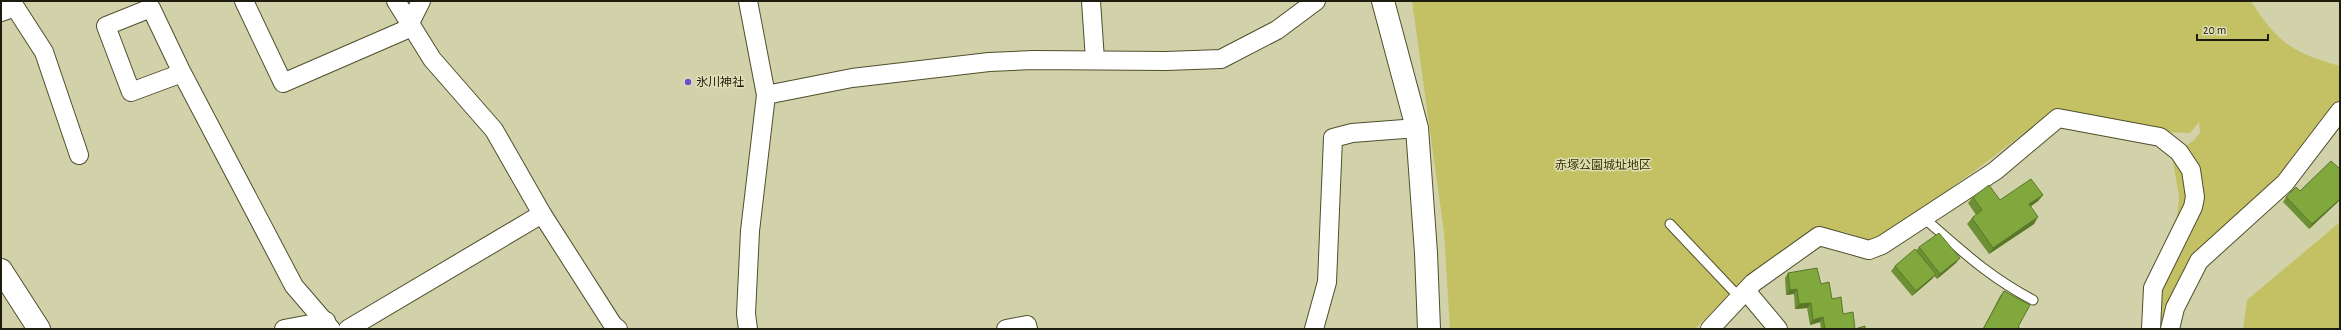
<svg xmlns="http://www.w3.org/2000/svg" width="2341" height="330" font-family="'Alegreya Sans','Noto Sans JP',sans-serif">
<rect width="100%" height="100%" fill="#d2d2aa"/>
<g fill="#c4c165">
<path d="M 1412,1 L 2251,1 C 2277,43 2294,53 2340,66 L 2339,114 L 2197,263 L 2175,329 L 2149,329 L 2176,226 L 2179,197 L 2172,156 L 2193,141 L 2200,133 L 2199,122 L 2190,133 L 2162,132 L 2053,110 C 1994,157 1935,203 1870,241 L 1845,232 L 1830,230 L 1739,286 L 1695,329 L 1450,329 L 1444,232 Z"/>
<path d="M 2340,222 L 2340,329 L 2243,329 L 2247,300 Z"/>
</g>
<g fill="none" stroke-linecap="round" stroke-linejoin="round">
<defs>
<g id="service">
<path d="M 1925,219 C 1962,251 1989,277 2033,300"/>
<path d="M 1670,224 L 1740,298"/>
</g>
<g id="minor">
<path d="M 244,1 L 283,83 L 412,27"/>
<path d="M 396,1 L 432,59 L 494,130 L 542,214 L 613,325 L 618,329"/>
<path d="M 748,1 L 766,95 L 750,231 L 746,314 L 748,329"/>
<path d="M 1091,1 L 1095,60"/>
<path d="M 1,12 L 15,7 L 44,52 L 79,155"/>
<path d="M 410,23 L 421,1"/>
<path d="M 182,73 L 131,92 L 106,26 L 151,8 L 182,73 L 294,286 L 331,329"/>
<path d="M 766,95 L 852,78 L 989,62 L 1033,60 L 1166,61 L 1221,59 L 1277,30 L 1316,1"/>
<path d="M 1747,292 L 1778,329"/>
<path d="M 284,329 L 326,321"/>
<path d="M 348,329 L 542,214"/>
<path d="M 1006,329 L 1027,325 L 1028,329"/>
<path d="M 1314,329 L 1327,282 L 1333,138 L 1352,133 L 1417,128"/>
<path d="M 1710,329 L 1753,283 L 1819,236 L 1869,250 L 1882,245 L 1995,171 L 2058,118 L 2160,137 L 2179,152 L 2191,170 L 2195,197 L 2193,207 L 2153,288 L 2151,329"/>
<path d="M 2170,329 L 2175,308 L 2199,261 L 2285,183 L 2340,111"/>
</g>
<g id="tertiary">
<path d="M 1383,1 L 1417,128 L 1426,253 L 1429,329"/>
<path d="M 1,270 L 39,329"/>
</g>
</defs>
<use href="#service" stroke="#504f2c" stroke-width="11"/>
<use href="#minor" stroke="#504f2c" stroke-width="20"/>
<use href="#tertiary" stroke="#504f2c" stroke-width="24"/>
<use href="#service" stroke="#fff" stroke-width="9"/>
<use href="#minor" stroke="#fff" stroke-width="18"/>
<use href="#tertiary" stroke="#fff" stroke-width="22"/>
</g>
<g fill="#6e9034">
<path d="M 2043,195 L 2038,201 L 2031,206 L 2034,224 L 1989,254 L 1967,224 L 1972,218 L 1976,215 L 1968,203 L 1973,197 L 2000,200 Z"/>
<path d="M 2286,197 L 2340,200 L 2309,229 L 2283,202 Z"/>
<path d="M 1919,247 L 1956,263 L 1937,279 L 1934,276 L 1932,279 L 1912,296 L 1891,271 L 1895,266 L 1916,251 Z"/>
<path d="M 1788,273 L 1821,284 L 1843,314 L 1855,329 L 1865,329 L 1821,329 L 1820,322 L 1810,325 L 1807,308 L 1795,309 L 1794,294 L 1786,295 L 1785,278 Z"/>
<path d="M 2004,291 L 2018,327 L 2021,329 L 1983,329 L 2000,296 Z"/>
</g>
<g fill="#5a762a">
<path d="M 2043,195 L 2038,201 L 2025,211 L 2029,204 Z"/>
<path d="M 2340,199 L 2340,200 L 2309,229 L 2312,224 Z"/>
<path d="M 2038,217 L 2034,224 L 1989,254 L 1993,248 Z"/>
<path d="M 1960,258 L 1956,263 L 1937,279 L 1940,274 Z"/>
<path d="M 1936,274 L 1932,279 L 1912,296 L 1916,291 Z"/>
<path d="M 1797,289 L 1794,294 L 1786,295 L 1790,290 Z"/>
<path d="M 1811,303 L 1807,308 L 1795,309 L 1799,304 Z"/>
<path d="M 1823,317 L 1820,322 L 1810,325 L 1813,320 Z"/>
</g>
<g fill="#80a83c" stroke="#5a762a">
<path d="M 2331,161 L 2340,169 L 2340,199 L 2312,224 L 2286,197 L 2296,187 L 2300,191 Z"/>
<path d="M 2031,179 L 2043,195 L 2029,204 L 2038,217 L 1993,248 L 1972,218 L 1982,210 L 1973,197 L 1989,185 L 2000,200 Z"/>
<path d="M 1939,233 L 1960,258 L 1940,274 L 1919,247 Z"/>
<path d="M 1915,249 L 1936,274 L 1916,291 L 1895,266 Z"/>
<path d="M 1817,268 L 1821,284 L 1829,282 L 1832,299 L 1841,297 L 1843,314 L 1853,312 L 1855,329 L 1865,326 L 1865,329 L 1825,329 L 1823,317 L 1813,320 L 1811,303 L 1799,304 L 1797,289 L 1790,290 L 1788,273 Z"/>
<path d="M 2004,291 L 2030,305 L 2018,327 L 2021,329 L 1983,329 Z"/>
</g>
<circle fill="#6750c9" stroke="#dfdfb7" stroke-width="1.5" cx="688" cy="82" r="4"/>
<g text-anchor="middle" stroke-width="3" stroke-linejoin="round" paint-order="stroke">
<g font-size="12" fill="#1d1c0e" stroke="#dfdfb7" text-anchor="start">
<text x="696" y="86">氷川神社</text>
</g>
<g font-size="12" fill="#363400" stroke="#dfdfb7">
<text x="1603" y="169">赤塚公園城址地区</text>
</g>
</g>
<rect width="2341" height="330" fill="none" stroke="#1d1c0e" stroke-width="4"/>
<path d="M2197 34v6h71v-6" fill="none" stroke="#1d1c0e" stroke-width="2"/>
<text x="2203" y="34" font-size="12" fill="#1d1c0e" stroke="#dfdfb7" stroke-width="3" paint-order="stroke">20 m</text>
</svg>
